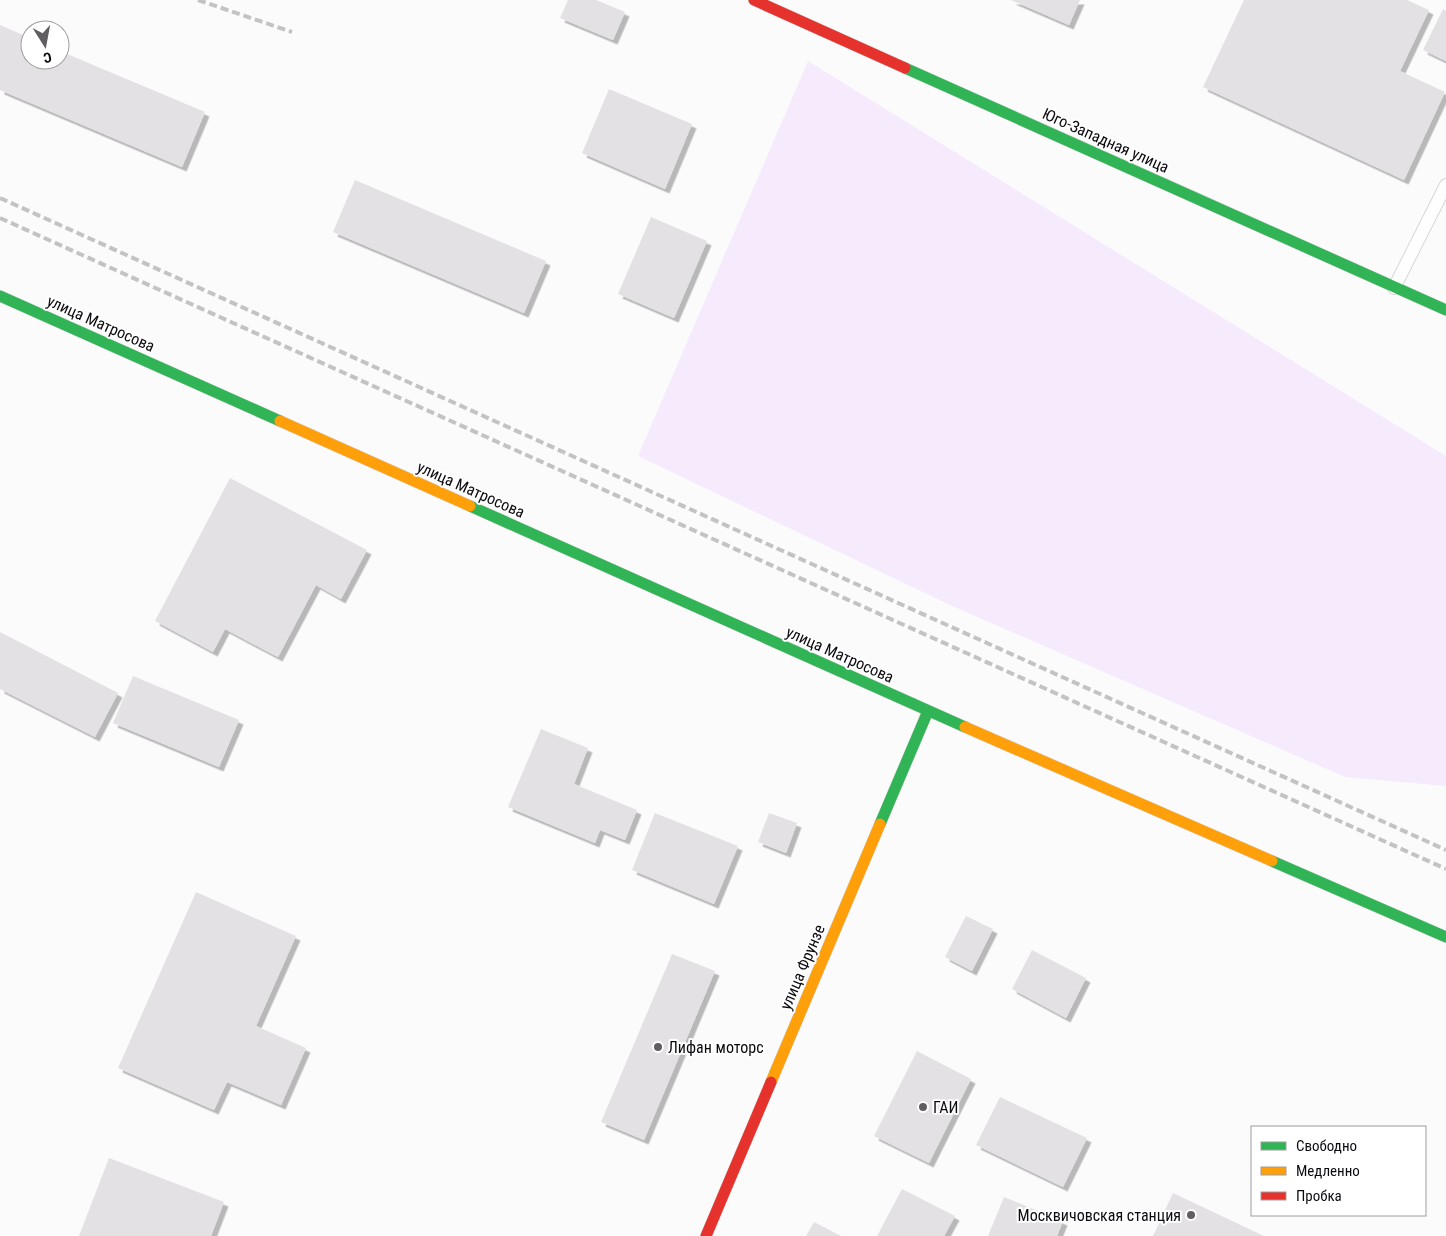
<svg xmlns="http://www.w3.org/2000/svg" width="1446" height="1236" font-family="'Roboto Condensed',sans-serif">
<defs>
<filter id="shadow"><feDropShadow dx="4.5" dy="4.5" stdDeviation="0" flood-color="#0004"/></filter>
</defs>
<rect width="100%" height="100%" fill="#fcfbfc"/>
<path fill="#f6ebfd" d="M 808,61 L 1446,456 L 1446,786 L 1345,777 L 952,606 L 638,456 Z"/>
<g fill="#e3e1e4" filter="url(#shadow)">
<path d="M 568,0 L 596,0 L 625,12 L 613,40 L 560,18 Z"/>
<path d="M 1011,0 L 1080,0 L 1069,25 Z"/>
<path d="M 1244,0 L 1407,0 L 1429,10 L 1400,71 L 1445,92 L 1404,180 L 1203,87 Z"/>
<path d="M 1443,9 L 1446,11 L 1446,61 L 1423,50 Z"/>
<path d="M 0,25 L 30,38 L 30,60 L 60,60 L 60,51 L 205,112 L 182,167 L 0,90 Z"/>
<path d="M 609,89 L 692,124 L 665,189 L 582,153 Z"/>
<path d="M 355,180 L 546,261 L 524,313 L 333,232 Z"/>
<path d="M 651,217 L 707,241 L 674,318 L 618,294 Z"/>
<path d="M 230,478 L 367,550 L 341,599 L 316,585 L 278,657 L 225,629 L 213,652 L 155,621 Z"/>
<path d="M 0,632 L 118,693 L 95,737 L 0,689 Z"/>
<path d="M 133,676 L 239,720 L 219,767 L 113,723 Z"/>
<path d="M 541,729 L 588,748 L 574,784 L 637,810 L 625,840 L 600,830 L 595,843 L 508,807 Z"/>
<path d="M 655,813 L 738,846 L 714,904 L 632,870 Z"/>
<path d="M 769,813 L 797,823 L 786,853 L 758,842 Z"/>
<path d="M 196,892 L 296,936 L 256,1026 L 306,1048 L 281,1105 L 227,1082 L 214,1110 L 118,1068 Z"/>
<path d="M 966,916 L 993,929 L 972,971 L 945,957 Z"/>
<path d="M 1032,950 L 1086,978 L 1066,1018 L 1012,989 Z"/>
<path d="M 672,954 L 715,971 L 644,1140 L 601,1122 Z"/>
<path d="M 917,1051 L 971,1079 L 929,1163 L 874,1136 Z"/>
<path d="M 1000,1097 L 1087,1138 L 1063,1187 L 976,1145 Z"/>
<path d="M 109,1158 L 224,1202 L 211,1236 L 79,1236 Z"/>
<path d="M 902,1189 L 955,1216 L 944,1236 L 877,1236 Z"/>
<path d="M 1173,1193 L 1264,1236 L 1153,1236 Z"/>
<path d="M 1004,1197 L 1063,1221 L 1057,1236 L 988,1236 Z"/>
<path d="M 814,1222 L 841,1236 L 806,1236 Z"/>
</g>
<g fill="none" stroke-linecap="round" stroke-linejoin="round">
<defs>
<path id="lane" d="M 1394,288 L 1446,185"/>
<g id="fast">
<path d="M 905,68 L 1446,310"/>
<path d="M 0,296 L 280,421"/>
<path d="M 470,506 L 965,727"/>
<path d="M 880,824 L 928,711"/>
<path d="M 1272,861 L 1446,937"/>
</g>
<g id="slow">
<path d="M 280,421 L 470,506"/>
<path d="M 965,727 L 1272,861"/>
<path d="M 771,1082 L 880,824"/>
</g>
<g id="jam">
<path d="M 754,0 L 905,68"/>
<path d="M 706,1236 L 771,1082"/>
</g>
</defs>
<use href="#lane" stroke="#d7d5d8" stroke-width="14"/>
<use href="#fast" stroke="#d7d5d8" stroke-width="12"/>
<use href="#slow" stroke="#d7d5d8" stroke-width="12"/>
<use href="#jam" stroke="#d7d5d8" stroke-width="12"/>
<use href="#lane" stroke="#fffeff" stroke-width="12"/>
<use href="#fast" stroke="#30b455" stroke-width="11"/>
<use href="#slow" stroke="#ff9f0a" stroke-width="11"/>
<use href="#jam" stroke="#e5322d" stroke-width="11"/>
<g stroke="#c3c3c3" stroke-width="4" stroke-dasharray="8 4" stroke-linecap="butt">
<path d="M 198,0 L 292,32"/>
<path d="M 0,198 L 1446,850"/>
<path d="M 0,218 L 1446,869"/>
</g>
</g>
<g fill="#615e62" stroke="#fff" stroke-width="2">
<circle cx="658" cy="1047" r="5"/>
<circle cx="923" cy="1107" r="5"/>
<circle cx="1191" cy="1215" r="5"/>
</g>
<g text-anchor="middle" stroke-width="4" stroke-linejoin="round" paint-order="stroke">
<g font-size="16" fill="#0d0a0f" stroke="#fff">
<text transform="translate(1106 140) rotate(24)" y="6">Юго-Западная улица</text>
<text transform="translate(101 323) rotate(24)" y="6">улица Матросова</text>
<text transform="translate(471 489) rotate(24)" y="6">улица Матросова</text>
<text transform="translate(840 654) rotate(24)" y="6">улица Матросова</text>
<text transform="translate(802 967) rotate(-67)" y="6">улица Фрунзе</text>
</g>
<g font-size="16" fill="#0d0a0f" stroke="#fff" text-anchor="start">
<text x="668" y="1053">Лифан моторс</text>
<text x="933" y="1113">ГАИ</text>
<text x="1181" y="1221" text-anchor="end">Москвичовская станция</text>
</g>
</g>
<rect x="1251" y="1126" width="175" height="90" fill="#ffffff" stroke="#9e9d9f"/>
<rect x="1261" y="1142" width="25" height="8" fill="#30b455" stroke="#9e9d9f"/>
<text x="1296" y="1151" font-size="15" fill="#0d0a0f">Свободно</text>
<rect x="1261" y="1167" width="25" height="8" fill="#ff9f0a" stroke="#9e9d9f"/>
<text x="1296" y="1176" font-size="15" fill="#0d0a0f">Медленно</text>
<rect x="1261" y="1192" width="25" height="8" fill="#e5322d" stroke="#9e9d9f"/>
<text x="1296" y="1201" font-size="15" fill="#0d0a0f">Пробка</text>
<g transform="translate(45 45) rotate(169)"><circle r="24" fill="#ffffff" stroke="#9e9d9f"/>
<path d="M0-4L9 19L0 12L-9 19Z" fill="#615e62"/>
<text y="-8" font-size="14" font-weight="bold" text-anchor="middle" fill="#0d0a0f">С</text>
</g>
</svg>
